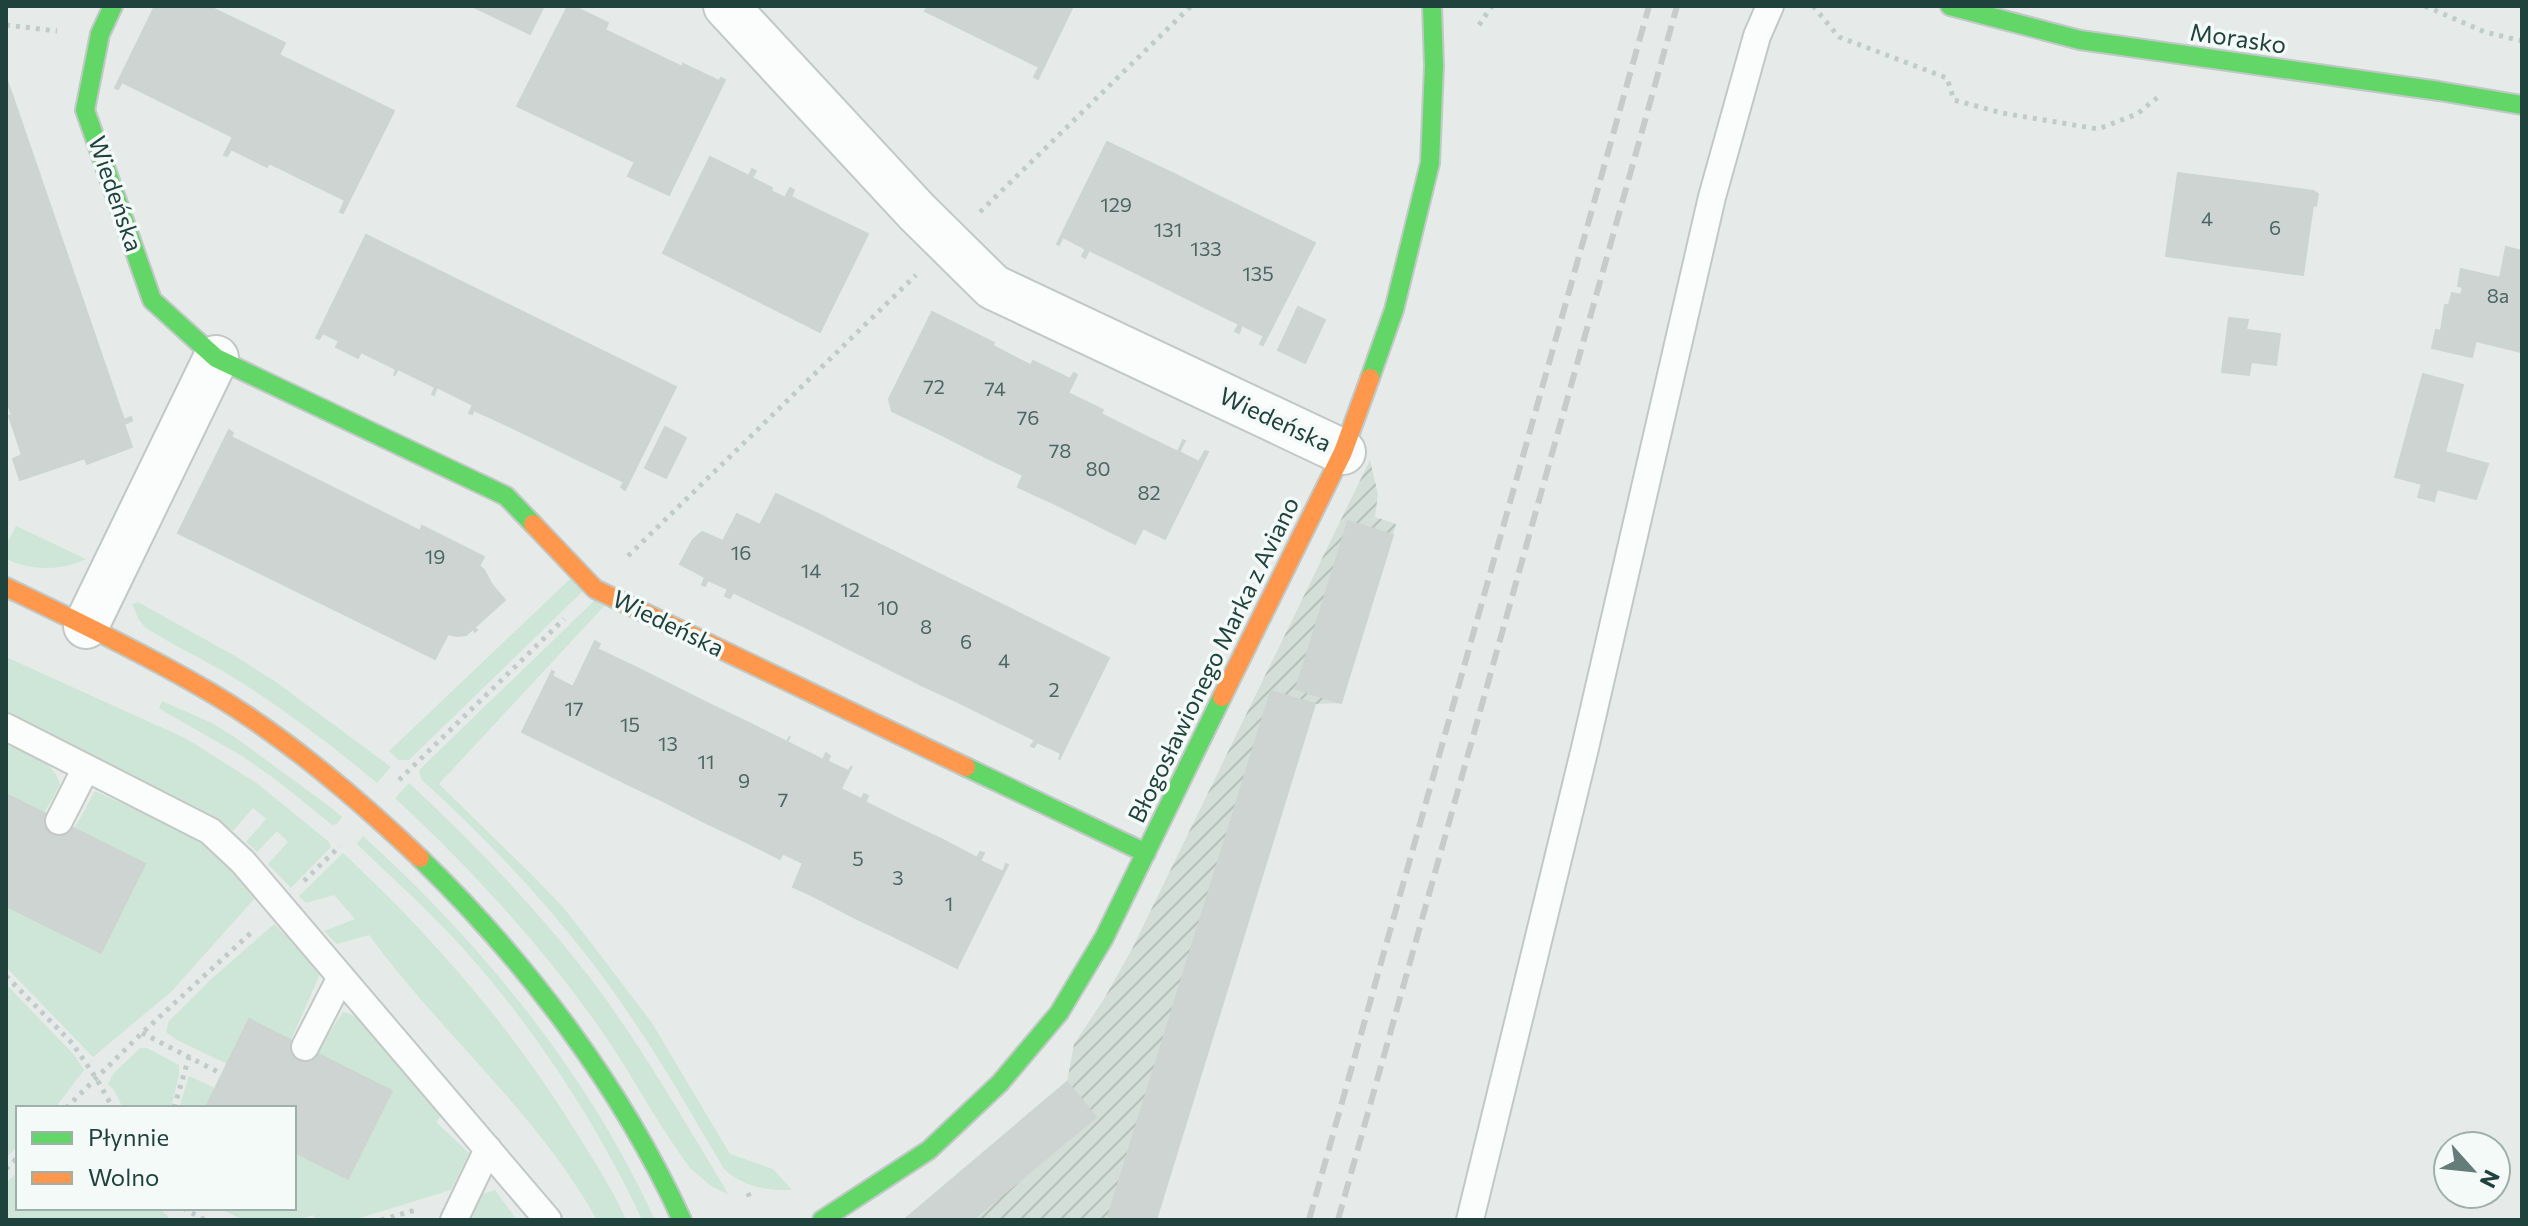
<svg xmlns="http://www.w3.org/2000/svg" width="2528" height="1226" font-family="Commissioner,sans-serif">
<defs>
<pattern id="industrial-furrows" width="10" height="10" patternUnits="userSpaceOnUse" patternTransform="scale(2)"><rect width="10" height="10" fill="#d3ded9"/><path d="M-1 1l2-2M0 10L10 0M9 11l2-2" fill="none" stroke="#b5c0bb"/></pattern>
</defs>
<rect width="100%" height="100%" fill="#e6ebe9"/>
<path fill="url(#industrial-furrows)" d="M 1370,460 L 1378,494 L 1375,517 L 1396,524 L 1393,535 L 1341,703 L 1315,704 L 1156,1220 L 904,1220 L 1067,1082 L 1074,1044 L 1104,999 L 1132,949 Z"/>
<g fill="#cde6d7">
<path d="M 16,526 L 86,559 C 60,571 32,571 6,559 L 6,545 Z"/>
<path d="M 570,579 L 584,590 L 409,760 L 398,760 L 389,751 Z"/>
<path d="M 596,599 L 606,604 L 439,784 L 531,874 L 563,907 L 592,944 L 652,1023 L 730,1154 L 773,1169 L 792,1190 C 768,1191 743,1187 724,1169 C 695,1120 667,1070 635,1023 C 575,932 501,852 421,779 L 419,770 Z"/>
<path d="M 138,602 L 235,656 L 276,682 L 391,767 L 377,783 C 328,742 276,703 221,670 C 196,656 170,643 146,628 L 139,620 L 132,604 Z"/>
<path d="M 6,657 L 187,739 L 258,784 L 329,842 L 331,847 L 291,888 L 268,864 L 288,842 L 277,831 L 257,852 L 246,842 L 266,819 L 253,808 L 233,831 L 213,817 L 188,804 L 6,712 Z"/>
<path d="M 162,701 L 212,723 L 236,738 L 329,806 L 342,817 L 337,824 L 332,825 L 279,782 L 242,756 L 165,712 L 159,708 Z"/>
<path d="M 6,744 C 26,753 55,761 60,785 L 44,813 L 6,794 Z"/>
<path d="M 409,783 C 475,844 536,908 591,979 C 642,1047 685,1122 729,1195 L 711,1186 L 690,1168 C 655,1121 628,1067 594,1020 C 535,938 468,866 395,798 Z"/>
<path d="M 95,791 L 174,827 L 218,854 L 254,899 L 172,991 L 93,1057 L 6,967 L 6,906 L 101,953 L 145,864 L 74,829 Z"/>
<path d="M 363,836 C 482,944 588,1073 655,1220 L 642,1220 C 597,1123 533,1026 461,946 C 428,910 392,878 357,844 Z"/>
<path d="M 343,853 C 434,938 513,1029 578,1135 C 595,1162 613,1190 626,1220 L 597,1220 C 537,1112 441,1034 369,935 L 337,944 L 324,931 L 355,919 L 334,895 L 306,903 L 299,896 Z"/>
<path d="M 274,924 L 315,962 L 320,974 L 291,1040 L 227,1064 L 177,1040 L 166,1032 L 169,1021 L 209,981 Z"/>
<path d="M 6,984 L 75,1056 L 84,1070 L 55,1108 L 18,1108 L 18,1146 L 6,1158 Z"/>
<path d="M 343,1012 C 372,1015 425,1088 445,1111 L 436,1122 L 469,1153 L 451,1190 L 353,1220 L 316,1220 L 313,1215 L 297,1220 L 243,1220 L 219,1208 L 294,1208 L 294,1152 L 348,1178 L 392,1092 L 316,1053 Z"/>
<path d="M 140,1048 L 147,1048 L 179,1065 L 179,1075 L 171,1108 L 123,1108 L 114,1090 L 108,1084 L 114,1073 Z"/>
<path d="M 189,1076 L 215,1088 L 206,1106 L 209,1108 L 179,1108 Z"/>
<path d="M 18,1171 L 18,1208 L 160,1208 L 171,1220 L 6,1220 L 6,1183 Z"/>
<path d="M 495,1190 L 517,1220 L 466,1220 L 479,1195 Z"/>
</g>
<g fill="#cdd4d2" stroke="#ced4d2" stroke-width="2">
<path d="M 155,6 L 208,6 L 285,43 L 279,55 L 394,111 L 343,213 L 340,212 L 345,200 L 269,163 L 267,167 L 231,149 L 227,156 L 224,155 L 233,137 L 122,82 L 118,89 L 115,88 Z"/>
<path d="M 472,6 L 544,6 L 530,34 Z"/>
<path d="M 568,6 L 573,6 L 608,23 L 605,30 L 682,67 L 683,64 L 719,81 L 721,78 L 725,80 L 669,195 L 628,176 L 635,162 L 517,106 Z"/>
<path d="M 928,6 L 1073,6 L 1038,79 L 1034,77 L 1039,67 L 925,11 Z"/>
<path d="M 6,77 L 124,420 L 131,417 L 132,421 L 124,424 L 132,447 L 87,464 L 85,458 L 20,480 L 13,459 L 22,455 L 9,416 L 12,415 L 6,399 Z"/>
<path d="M 1107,142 L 1172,173 L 1126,268 L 1089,250 L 1085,258 L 1082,256 L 1086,249 L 1063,237 L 1059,245 L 1057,244 Z"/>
<path d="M 710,157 L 749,176 L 752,169 L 756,171 L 752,178 L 772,188 L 771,191 L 785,198 L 790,188 L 794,190 L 791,197 L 868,234 L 820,332 L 663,253 Z"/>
<path d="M 1172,173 L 1210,192 L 1164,287 L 1126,268 Z"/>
<path d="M 2178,173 L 2247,182 L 2236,266 L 2166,256 Z"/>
<path d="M 2247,182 L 2313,191 L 2318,194 L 2316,206 L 2313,205 L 2303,275 L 2236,266 Z"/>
<path d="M 1210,192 L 1249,211 L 1202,306 L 1164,287 Z"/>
<path d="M 1249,211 L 1315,243 L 1263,345 L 1260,344 L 1264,336 L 1242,325 L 1239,333 L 1235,331 L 1239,324 L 1202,306 Z"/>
<path d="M 366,235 L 676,387 L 625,490 L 621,487 L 624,482 L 511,427 L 474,410 L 472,414 L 469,413 L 473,405 L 437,387 L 434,395 L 432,394 L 435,387 L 398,369 L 394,376 L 396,369 L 361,352 L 358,358 L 336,347 L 339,341 L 323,333 L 319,339 L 316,338 Z"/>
<path d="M 2506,247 L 2522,251 L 2522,263 L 2511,314 L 2522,317 L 2521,352 L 2476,341 L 2472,357 L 2432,348 L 2436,330 L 2441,331 L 2445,305 L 2449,305 L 2452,293 L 2461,295 L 2463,287 L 2458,286 L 2461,269 L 2500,278 Z"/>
<path d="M 2522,263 L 2522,317 L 2511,314 Z"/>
<path d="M 1298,307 L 1325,320 L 1305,363 L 1278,350 Z"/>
<path d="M 932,312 L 994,343 L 948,438 L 892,411 L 889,399 Z"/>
<path d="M 2229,318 L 2248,320 L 2246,330 L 2280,334 L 2276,365 L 2251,362 L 2249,375 L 2222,372 Z"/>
<path d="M 993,346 L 1030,365 L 985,457 L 948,438 Z"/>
<path d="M 1033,361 L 1070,379 L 1074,373 L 1018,487 L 1023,475 L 985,457 Z"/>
<path d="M 1074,373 L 1077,375 L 1068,393 L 1103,410 L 1057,505 L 1018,487 Z"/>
<path d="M 2423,374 L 2463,385 L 2445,452 L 2488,464 L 2476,499 L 2437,489 L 2434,501 L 2418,497 L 2422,484 L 2395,477 Z"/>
<path d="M 1101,414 L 1139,433 L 1095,524 L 1057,505 Z"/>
<path d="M 665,427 L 686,438 L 666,478 L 645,468 Z"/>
<path d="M 229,430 L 233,433 L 231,437 L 420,531 L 422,526 L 484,557 L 479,566 L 484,570 L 492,585 L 505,600 L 474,628 L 477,630 L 475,632 L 473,629 L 466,635 L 457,636 L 448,634 L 435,659 L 178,533 Z"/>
<path d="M 1139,433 L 1178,452 L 1183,440 L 1185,441 L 1179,452 L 1199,462 L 1205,451 L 1208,452 L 1165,539 L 1143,528 L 1135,544 L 1095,524 Z"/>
<path d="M 776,494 L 816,513 L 769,610 L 733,592 L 730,598 L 725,596 L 728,589 L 708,580 L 705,586 L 702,585 L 705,577 L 680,564 L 693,540 L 702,532 L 723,541 L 737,514 L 760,525 Z"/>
<path d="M 816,513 L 854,532 L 807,628 L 769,610 Z"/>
<path d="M 1348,521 L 1393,535 L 1341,703 L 1296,689 Z"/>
<path d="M 854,532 L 893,551 L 845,647 L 807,628 Z"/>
<path d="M 893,551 L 931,570 L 883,666 L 845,647 Z"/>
<path d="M 931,570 L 968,588 L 921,685 L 883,666 Z"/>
<path d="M 968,588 L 1007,607 L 960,703 L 921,685 Z"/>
<path d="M 1007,607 L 1045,626 L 998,722 L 960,703 Z"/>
<path d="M 1045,626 L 1109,658 L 1059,760 L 1061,753 L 1037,742 L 1034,747 L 1031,746 L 1035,740 L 998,722 Z"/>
<path d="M 595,641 L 600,644 L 597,649 L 635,667 L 587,764 L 522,732 L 552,671 L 554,672 L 552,676 L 573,687 Z"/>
<path d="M 635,667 L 673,686 L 625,783 L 587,764 Z"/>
<path d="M 673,686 L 711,705 L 663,801 L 625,783 Z"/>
<path d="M 1271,691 L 1315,704 L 1156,1220 L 1107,1220 Z"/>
<path d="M 711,705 L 749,723 L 702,821 L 663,801 Z"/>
<path d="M 749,723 L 787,742 L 740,839 L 702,821 Z"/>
<path d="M 790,736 L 787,742 L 823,760 L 826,753 L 830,756 L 780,859 L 740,839 Z"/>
<path d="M 827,761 L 848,771 L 852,766 L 793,887 L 803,863 L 782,853 Z"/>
<path d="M 841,789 L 861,799 L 813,896 L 793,887 Z"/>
<path d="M 6,794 L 145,864 L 101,953 L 6,906 Z"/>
<path d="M 864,794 L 868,796 L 865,802 L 903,821 L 855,918 L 813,896 Z"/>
<path d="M 903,821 L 941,839 L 893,936 L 855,918 Z"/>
<path d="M 941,839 L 977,858 L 980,852 L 984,853 L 980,861 L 1003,872 L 1006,864 L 1008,865 L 957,968 L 893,936 Z"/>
<path d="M 249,1019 L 392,1091 L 348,1179 L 294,1152 L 294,1108 L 206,1107 Z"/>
<path d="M 1067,1082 L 1096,1117 L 972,1220 L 904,1220 Z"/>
</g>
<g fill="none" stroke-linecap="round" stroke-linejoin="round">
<defs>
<g id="lane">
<path d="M 6,727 L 210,831 L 243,862 L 548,1220"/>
<path d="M 59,821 L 86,768"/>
<path d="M 305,1047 L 340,979"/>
<path d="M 454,1220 L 488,1149"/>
<path d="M 1470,1220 L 1585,748 L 1712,197 L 1757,36 L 1770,6"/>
</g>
<g id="street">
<path d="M 726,6 L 917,212 L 993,287 L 1343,452"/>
<path d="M 86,626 L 216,358"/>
</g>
<g id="fast">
<path d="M 113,6 L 100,34 L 85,110 L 152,300 L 216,358 L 506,496 L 533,524"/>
<path d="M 1950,6 L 2080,40 L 2439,91 L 2522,105"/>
<path d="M 1370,378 L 1394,310 L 1430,163 L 1434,66 L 1432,6"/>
<path d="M 966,767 L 1146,853"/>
<path d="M 420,858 C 525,960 621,1086 682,1220"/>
<path d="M 822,1220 L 929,1150 L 1000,1083 L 1059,1013 L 1104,938 L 1222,697"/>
</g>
<g id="slow">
<path d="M 533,524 L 595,589 L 966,767"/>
<path d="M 6,587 C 74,620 143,653 208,691 C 285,736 356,797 420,858"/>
<path d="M 1222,697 L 1343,452 L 1370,378"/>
</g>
</defs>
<use href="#lane" stroke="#c3c8c6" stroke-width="30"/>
<use href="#street" stroke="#c3c8c6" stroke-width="48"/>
<use href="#fast" stroke="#c1c9c7" stroke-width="22"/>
<use href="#slow" stroke="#c1c9c7" stroke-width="22"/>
<g stroke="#c1cbc9" stroke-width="5" stroke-dasharray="4 6" stroke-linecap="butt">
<path d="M 1813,6 L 1839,37 L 1947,78 L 1954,100 L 2002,113 L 2098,129 L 2137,114 L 2158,97"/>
<path d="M 2425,6 L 2485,32 L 2522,41"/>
<path d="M 6,25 L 57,31"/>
<path d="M 1479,25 L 1492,6"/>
<path d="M 980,212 L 1191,6"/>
<path d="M 628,556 L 916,275"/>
<path d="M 399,780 L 564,619"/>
<path d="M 304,881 L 340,846"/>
<path d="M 6,976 L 72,1043 L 96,1078 L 113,1108"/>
<path d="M 142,1033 L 222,1074"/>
<path d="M 66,1108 L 142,1033 L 254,930"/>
<path d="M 174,1108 L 189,1057"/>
<path d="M 6,1169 L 18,1157"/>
<path d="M 748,1193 L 751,1201"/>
<path d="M 183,1208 L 205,1220"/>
<path d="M 381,1220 L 419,1209"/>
</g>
<use href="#lane" stroke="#fbfcfc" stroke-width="26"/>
<use href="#street" stroke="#fbfcfc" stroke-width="44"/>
<use href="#fast" stroke="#63d668" stroke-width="18"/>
<use href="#slow" stroke="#ff974d" stroke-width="18"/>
<g stroke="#c7cccb" stroke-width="6" stroke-dasharray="16 8" stroke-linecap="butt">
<path d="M 1309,1220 L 1649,6"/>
<path d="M 1338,1220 L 1677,6"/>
</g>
</g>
<g text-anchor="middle" stroke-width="7" stroke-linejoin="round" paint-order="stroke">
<g font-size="20" fill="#4c6762">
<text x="1116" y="212">129</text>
<text x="2207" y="226">4</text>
<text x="2275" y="235">6</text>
<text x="1168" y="237">131</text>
<text x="1206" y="256">133</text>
<text x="1258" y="281">135</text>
<text x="2498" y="303">8a</text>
<text x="934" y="394">72</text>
<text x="995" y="396">74</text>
<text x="1028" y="425">76</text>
<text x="1060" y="458">78</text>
<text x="1098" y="476">80</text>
<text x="1149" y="500">82</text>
<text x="741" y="560">16</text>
<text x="435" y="564">19</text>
<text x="811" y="578">14</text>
<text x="850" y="597">12</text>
<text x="888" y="615">10</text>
<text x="926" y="634">8</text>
<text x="966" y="649">6</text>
<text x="1004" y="668">4</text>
<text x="1054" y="697">2</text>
<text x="574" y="716">17</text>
<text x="630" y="732">15</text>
<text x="668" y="751">13</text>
<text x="706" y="769">11</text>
<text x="744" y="788">9</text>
<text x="783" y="807">7</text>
<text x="858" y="866">5</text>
<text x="898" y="885">3</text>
<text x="949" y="911">1</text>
</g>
<g font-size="24" fill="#20423c" stroke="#f4faf7">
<text transform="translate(2238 39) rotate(8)" y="8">Morasko</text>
<text transform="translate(115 194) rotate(71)" y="8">Wiedeńska</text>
<text transform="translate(1275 420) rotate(25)" y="8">Wiedeńska</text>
<text transform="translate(668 624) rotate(26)" y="8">Wiedeńska</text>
<text transform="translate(1214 660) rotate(-64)" y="8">Błogosławionego Marka z Aviano</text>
</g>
</g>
<rect width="2528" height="1226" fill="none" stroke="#20423c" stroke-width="16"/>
<rect x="16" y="1106" width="280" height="104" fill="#f4faf7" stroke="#9fb0ac" stroke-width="2"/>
<rect x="32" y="1132" width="40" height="12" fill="#63d668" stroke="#9fb0ac" stroke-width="2"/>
<text x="88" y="1146" font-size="24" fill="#20423c">Płynnie</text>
<rect x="32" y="1172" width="40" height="12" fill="#ff974d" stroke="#9fb0ac" stroke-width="2"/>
<text x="88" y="1186" font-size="24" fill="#20423c">Wolno</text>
<g transform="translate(2472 1170) rotate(117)"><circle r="38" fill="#f4faf7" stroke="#9fb0ac" stroke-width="2"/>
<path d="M0-6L14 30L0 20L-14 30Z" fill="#657d79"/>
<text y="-12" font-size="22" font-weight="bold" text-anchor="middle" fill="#20423c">N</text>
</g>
</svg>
